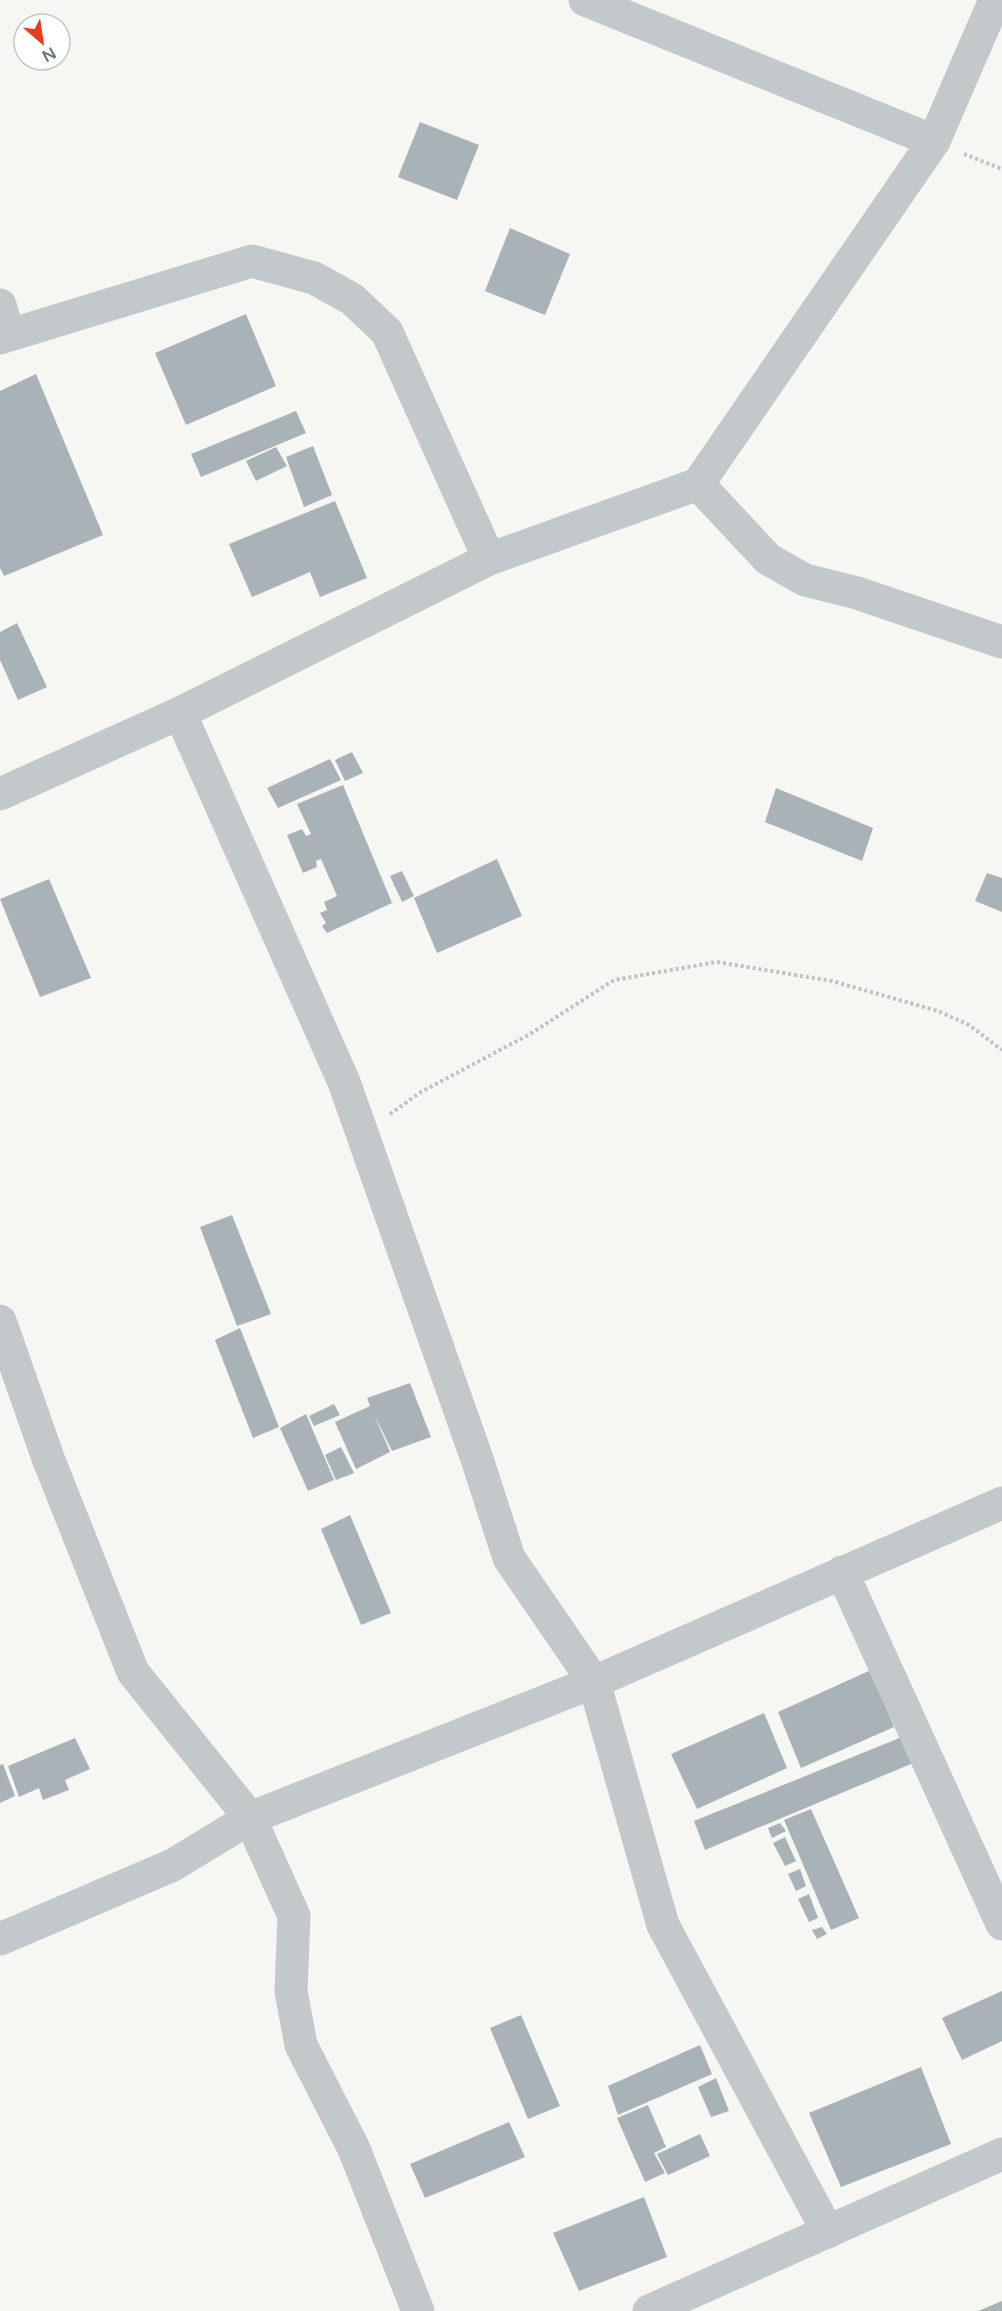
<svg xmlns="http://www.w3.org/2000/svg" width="1002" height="2311" font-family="'Varela Round',sans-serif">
<rect width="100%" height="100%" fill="#f6f6f2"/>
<g fill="#a9b3b7">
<path d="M 420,122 L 479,145 L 457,200 L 398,177 Z"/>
<path d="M 510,228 L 570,254 L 545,315 L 485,291 Z"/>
<path d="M 246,314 L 276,386 L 186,425 L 155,353 Z"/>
<path d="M 36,374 L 103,535 L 4,576 L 0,568 L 0,391 Z"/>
<path d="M 296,411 L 306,433 L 201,477 L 191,454 Z"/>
<path d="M 313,446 L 332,495 L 304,507 L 286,457 Z"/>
<path d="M 276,447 L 287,466 L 256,481 L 246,461 Z"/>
<path d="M 335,501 L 367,578 L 320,597 L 310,572 L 252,597 L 229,544 Z"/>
<path d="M 17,623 L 47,687 L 18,700 L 0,660 L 0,632 Z"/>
<path d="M 352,752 L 363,773 L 345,781 L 335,760 Z"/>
<path d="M 330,759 L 341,780 L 278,808 L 267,788 Z"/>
<path d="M 343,785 L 392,903 L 327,933 L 322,926 L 326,923 L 320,913 L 327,910 L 324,902 L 337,896 L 321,859 L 316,861 L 317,867 L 303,873 L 287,835 L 302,829 L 306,836 L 311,834 L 297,804 Z"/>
<path d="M 776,788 L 873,828 L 862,861 L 765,822 Z"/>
<path d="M 497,859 L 522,916 L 437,953 L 414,898 Z"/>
<path d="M 402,871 L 414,896 L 402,902 L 390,876 Z"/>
<path d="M 987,873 L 1002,878 L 1002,912 L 975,901 Z"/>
<path d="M 49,879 L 91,978 L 40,997 L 0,899 Z"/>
<path d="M 232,1215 L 271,1314 L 237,1326 L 200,1227 Z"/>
<path d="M 240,1328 L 279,1427 L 253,1438 L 215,1340 Z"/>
<path d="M 410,1383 L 431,1437 L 392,1451 L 374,1414 L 390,1452 L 356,1469 L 335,1422 L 370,1406 L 367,1398 Z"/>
<path d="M 334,1404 L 340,1415 L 314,1426 L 309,1416 Z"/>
<path d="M 306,1414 L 334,1480 L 308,1491 L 280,1428 Z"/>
<path d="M 341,1447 L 354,1473 L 336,1480 L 325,1455 Z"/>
<path d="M 350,1515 L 391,1613 L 361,1625 L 321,1529 Z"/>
<path d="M 871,1670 L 894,1727 L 801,1768 L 778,1712 Z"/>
<path d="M 764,1713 L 787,1768 L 697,1809 L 671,1754 Z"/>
<path d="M 907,1735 L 918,1761 L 705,1850 L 694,1821 Z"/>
<path d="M 75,1738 L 90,1769 L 65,1780 L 69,1790 L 43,1800 L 39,1788 L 19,1797 L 8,1766 Z"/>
<path d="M 3,1764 L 15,1796 L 0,1803 L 0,1765 Z"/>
<path d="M 811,1809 L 859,1918 L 831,1930 L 784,1820 Z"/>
<path d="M 780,1823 L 786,1831 L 772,1838 L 768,1828 Z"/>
<path d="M 785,1837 L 796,1861 L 785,1866 L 773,1843 Z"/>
<path d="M 800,1869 L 806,1886 L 796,1891 L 788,1874 Z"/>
<path d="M 809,1894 L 818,1918 L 809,1922 L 798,1899 Z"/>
<path d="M 822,1927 L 827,1934 L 817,1939 L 812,1930 Z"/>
<path d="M 1002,1991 L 1002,2041 L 962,2060 L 942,2018 Z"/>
<path d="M 521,2015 L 560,2106 L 528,2119 L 490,2028 Z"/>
<path d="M 700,2045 L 712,2074 L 618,2115 L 608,2086 Z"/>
<path d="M 921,2067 L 951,2144 L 841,2187 L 809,2113 Z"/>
<path d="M 716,2078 L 729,2111 L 711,2117 L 698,2087 Z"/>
<path d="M 648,2105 L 666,2147 L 654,2153 L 665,2173 L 645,2182 L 617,2118 Z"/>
<path d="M 509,2122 L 525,2157 L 425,2198 L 410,2164 Z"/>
<path d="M 700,2134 L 710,2156 L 668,2175 L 657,2154 Z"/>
<path d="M 644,2197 L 667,2257 L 579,2291 L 553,2233 Z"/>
<path d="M 1002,2301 L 1002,2311 L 978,2311 Z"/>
</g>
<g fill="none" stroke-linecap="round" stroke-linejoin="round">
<g stroke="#bfc1c3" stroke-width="4" stroke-dasharray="3 3" stroke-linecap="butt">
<path d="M 964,154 L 1002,169"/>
<path d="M 390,1114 L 421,1092 L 530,1034 L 614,980 L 717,962 L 832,981 L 938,1011 L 969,1025 L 1002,1050"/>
</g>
<g stroke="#c3c8ca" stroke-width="33">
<path d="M 585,0 L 934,141"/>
<path d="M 0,305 L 9,335"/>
<path d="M 0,338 L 252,261 L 314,278 L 352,299 L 387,332 L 489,559"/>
<path d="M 698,484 L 768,559 L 805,580 L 857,593 L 1002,642"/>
<path d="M 180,713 L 344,1082 L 477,1459 L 509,1558 L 594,1682 L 663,1925 L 828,2232"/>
<path d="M 0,794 L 180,713 L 489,559 L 698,484 L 934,141 L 995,0"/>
<path d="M 0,1321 L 48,1458 L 133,1672 L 250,1818 L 294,1916 L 291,1991 L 301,2045 L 354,2149 L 418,2311"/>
<path d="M 842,1572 L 1002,1924"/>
<path d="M 0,1939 L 173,1865 L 250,1818 L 594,1682 L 1002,1503"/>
<path d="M 649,2311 L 1002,2154"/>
</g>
</g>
<g transform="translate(42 42) rotate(151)"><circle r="28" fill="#ffffff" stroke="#c1c9ce" stroke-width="1.5"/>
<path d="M0-4.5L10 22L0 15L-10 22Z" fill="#ec3c1c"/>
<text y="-9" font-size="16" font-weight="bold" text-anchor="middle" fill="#637985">N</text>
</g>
</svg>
